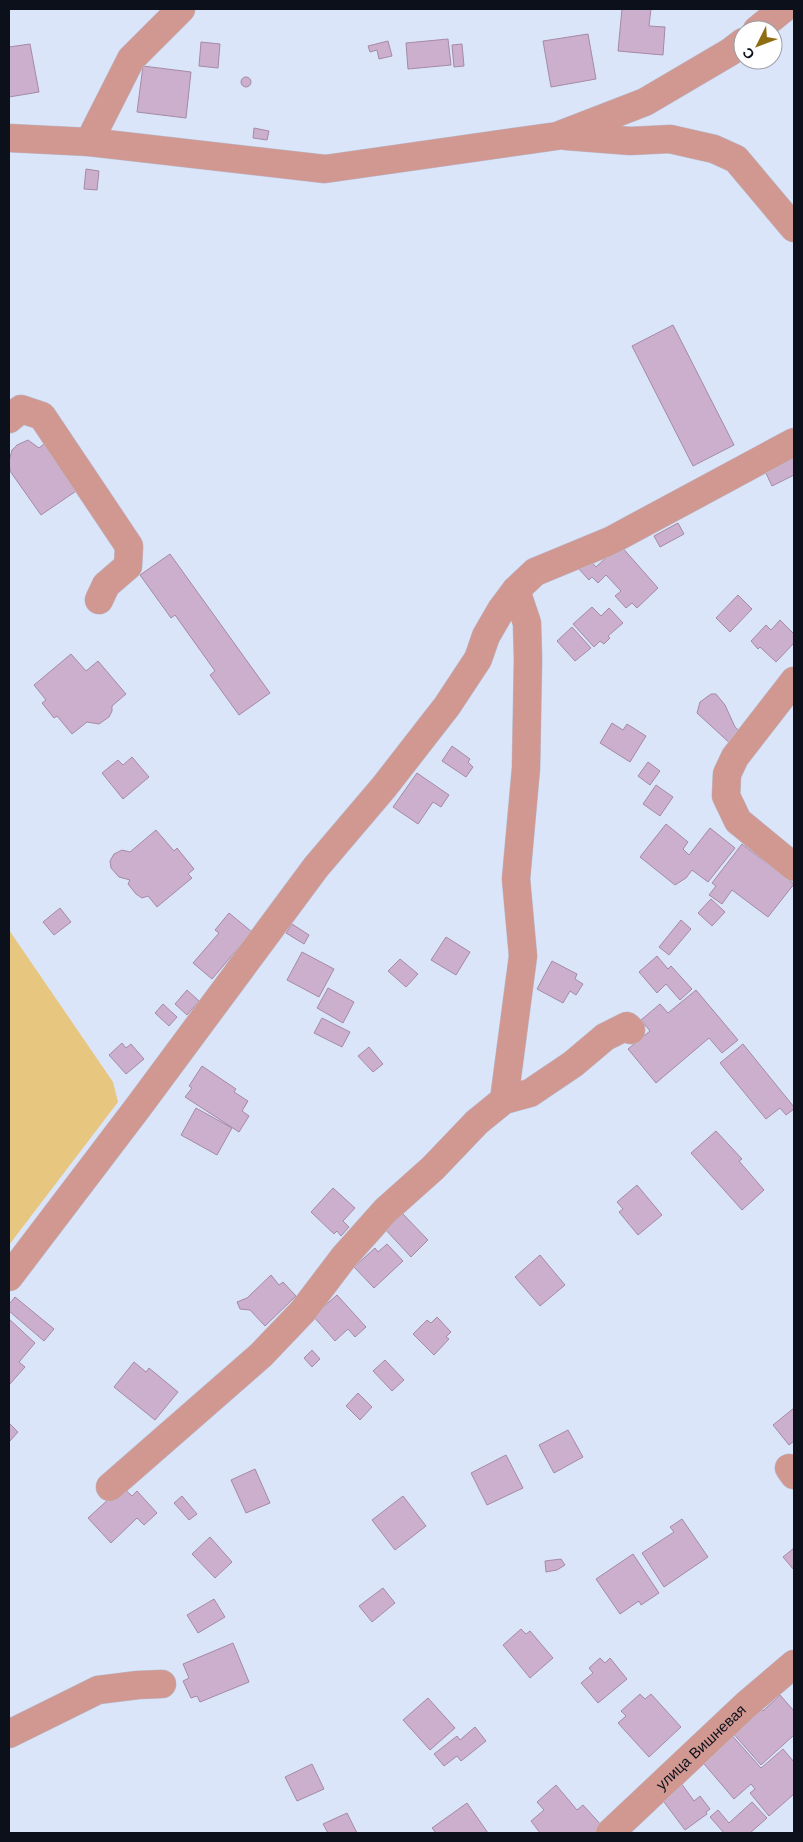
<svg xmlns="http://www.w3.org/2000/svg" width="803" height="1842" font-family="Helvetica,sans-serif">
<rect width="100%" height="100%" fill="#dbe5fa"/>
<path fill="#e7c680" d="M 9,930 L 113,1082 L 118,1102 L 9,1245 Z"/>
<g fill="#cbafcc" stroke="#a58aa6">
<path d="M 622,9 L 651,9 L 649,26 L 665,27 L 663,55 L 618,51 Z"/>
<path d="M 588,34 L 596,79 L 551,87 L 543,41 Z"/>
<path d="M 448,39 L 451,65 L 408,69 L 406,43 Z"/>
<path d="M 388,41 L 392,56 L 379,59 L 377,50 L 370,52 L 368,46 Z"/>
<path d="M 201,42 L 220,44 L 218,68 L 199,66 Z"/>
<path d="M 30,44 L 39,92 L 9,97 L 9,47 Z"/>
<path d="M 462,44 L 464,66 L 454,67 L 452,45 Z"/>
<path d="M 143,66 L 191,72 L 186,118 L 137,112 Z"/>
<circle cx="246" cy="82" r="5"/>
<path d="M 254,128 L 269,131 L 267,140 L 253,138 Z"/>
<path d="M 86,169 L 99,171 L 97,190 L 84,189 Z"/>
<path d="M 673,325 L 734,445 L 693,466 L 632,346 Z"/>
<path d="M 28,440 L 39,448 L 49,440 L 82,487 L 41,515 L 10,471 L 9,461 L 12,450 L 17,445 Z"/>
<path d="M 794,456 L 794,475 L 772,486 L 765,471 Z"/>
<path d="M 678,523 L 684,534 L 660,547 L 654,536 Z"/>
<path d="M 620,545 L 658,588 L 637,608 L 632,603 L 626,608 L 615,596 L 621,591 L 606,575 L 598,583 L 592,577 L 589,580 L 578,568 L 589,559 L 596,567 Z"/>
<path d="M 170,554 L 270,693 L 239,715 L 210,675 L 215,671 L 175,615 L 171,618 L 140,575 Z"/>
<path d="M 738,595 L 752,609 L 730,632 L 716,618 Z"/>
<path d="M 592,607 L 601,616 L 609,608 L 623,623 L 608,636 L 610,638 L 604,644 L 600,641 L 594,647 L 573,624 Z"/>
<path d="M 780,620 L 794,634 L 794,643 L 776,662 L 760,647 L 758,649 L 751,641 L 766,625 L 771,630 Z"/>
<path d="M 572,627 L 591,648 L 575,661 L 557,641 Z"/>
<path d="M 71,654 L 86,671 L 98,661 L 126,694 L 112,706 L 112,711 L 109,717 L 99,724 L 87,722 L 72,734 L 57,716 L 54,718 L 42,703 L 46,700 L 34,685 Z"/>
<path d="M 711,694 L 716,694 L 725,705 L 735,727 L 744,735 L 734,747 L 697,713 L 700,702 Z"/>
<path d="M 612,723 L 623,730 L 627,724 L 646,736 L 630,762 L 600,743 Z"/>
<path d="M 452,746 L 470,759 L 468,762 L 473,767 L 466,777 L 442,761 Z"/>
<path d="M 132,757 L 149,777 L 123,799 L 102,773 L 118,760 L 123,765 Z"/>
<path d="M 648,762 L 660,771 L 650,785 L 638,776 Z"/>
<path d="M 417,773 L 449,795 L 441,807 L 433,802 L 418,824 L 393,807 Z"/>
<path d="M 656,785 L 673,797 L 660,816 L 643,804 Z"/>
<path d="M 666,824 L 688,842 L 683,849 L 689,855 L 710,828 L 735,848 L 708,882 L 692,870 L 686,878 L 675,885 L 640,857 Z"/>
<path d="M 156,830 L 174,851 L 177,848 L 194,869 L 188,874 L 192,878 L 157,907 L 148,896 L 142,898 L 136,894 L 128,884 L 130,880 L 119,877 L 111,868 L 110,861 L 114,854 L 122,850 L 130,852 Z"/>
<path d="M 742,844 L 794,884 L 768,917 L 732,890 L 722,904 L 709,895 L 716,886 L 712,883 Z"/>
<path d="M 711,899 L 725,912 L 712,926 L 698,913 Z"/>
<path d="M 60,908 L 71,922 L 54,935 L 43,922 Z"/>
<path d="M 229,913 L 252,932 L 212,979 L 193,963 L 219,933 L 215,930 Z"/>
<path d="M 681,920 L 691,929 L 669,955 L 659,947 Z"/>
<path d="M 292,924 L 309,935 L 304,944 L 286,933 Z"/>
<path d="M 446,937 L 470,952 L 456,975 L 431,960 Z"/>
<path d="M 302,952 L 334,969 L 319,997 L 287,980 Z"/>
<path d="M 657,956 L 668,969 L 671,966 L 692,989 L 680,1000 L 666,984 L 657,993 L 639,972 Z"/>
<path d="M 400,959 L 418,974 L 406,987 L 388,971 Z"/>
<path d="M 552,961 L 577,974 L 575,979 L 583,984 L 576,995 L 570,991 L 563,1003 L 537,989 Z"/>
<path d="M 328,988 L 354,1002 L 343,1023 L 317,1008 Z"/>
<path d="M 187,990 L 199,1001 L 187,1015 L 175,1004 Z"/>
<path d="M 696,990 L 738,1040 L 722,1053 L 709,1038 L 656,1083 L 628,1049 L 650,1031 L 641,1020 L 660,1004 L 668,1013 Z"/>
<path d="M 163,1004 L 177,1017 L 169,1026 L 155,1013 Z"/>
<path d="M 322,1018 L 350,1032 L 342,1047 L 314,1033 Z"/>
<path d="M 122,1043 L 126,1048 L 131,1044 L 144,1059 L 126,1074 L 109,1055 Z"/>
<path d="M 743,1044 L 794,1107 L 794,1109 L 786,1115 L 780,1108 L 766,1119 L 720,1063 Z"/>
<path d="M 369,1047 L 383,1064 L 373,1072 L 358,1056 Z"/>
<path d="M 202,1066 L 236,1089 L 234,1092 L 248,1101 L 242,1111 L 249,1116 L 239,1132 L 185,1097 L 192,1088 L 189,1086 Z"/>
<path d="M 196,1108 L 232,1128 L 217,1155 L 181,1135 Z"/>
<path d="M 716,1131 L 742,1159 L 739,1161 L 764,1190 L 742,1210 L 691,1153 Z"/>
<path d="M 637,1185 L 662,1215 L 638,1235 L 619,1212 L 623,1209 L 617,1202 Z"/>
<path d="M 333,1188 L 355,1208 L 343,1221 L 349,1227 L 341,1236 L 337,1231 L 334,1234 L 311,1212 Z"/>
<path d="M 401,1212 L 428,1240 L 411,1257 L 384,1228 Z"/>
<path d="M 387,1244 L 403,1261 L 374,1288 L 354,1267 L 375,1248 L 378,1252 Z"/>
<path d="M 540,1255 L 565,1285 L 540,1306 L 515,1277 Z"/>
<path d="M 271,1275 L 279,1285 L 283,1282 L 296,1296 L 265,1326 L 250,1310 L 240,1309 L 237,1302 L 247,1298 Z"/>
<path d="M 337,1295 L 366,1327 L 355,1337 L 348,1329 L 335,1341 L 313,1316 Z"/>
<path d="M 15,1297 L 54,1329 L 44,1341 L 9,1311 L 9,1304 Z"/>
<path d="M 437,1317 L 451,1332 L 446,1337 L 449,1339 L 434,1355 L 413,1334 L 427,1320 L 431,1323 Z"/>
<path d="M 9,1319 L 35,1343 L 19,1362 L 25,1367 L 9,1385 Z"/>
<path d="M 312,1350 L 320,1359 L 312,1367 L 304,1358 Z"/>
<path d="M 385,1360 L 404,1380 L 392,1391 L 373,1371 Z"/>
<path d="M 134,1362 L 146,1372 L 149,1368 L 178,1392 L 155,1420 L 114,1387 Z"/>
<path d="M 358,1393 L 372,1407 L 360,1420 L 346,1406 Z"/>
<path d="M 794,1408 L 794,1441 L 789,1445 L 773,1425 Z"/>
<path d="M 9,1423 L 18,1432 L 9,1442 Z"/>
<path d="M 568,1430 L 583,1457 L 554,1473 L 539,1445 Z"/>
<path d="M 506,1455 L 523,1488 L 487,1505 L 471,1473 Z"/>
<path d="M 255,1469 L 270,1503 L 246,1513 L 231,1480 Z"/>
<path d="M 122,1487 L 132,1496 L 137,1491 L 157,1513 L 144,1525 L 137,1518 L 111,1543 L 88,1518 Z"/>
<path d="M 182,1496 L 197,1514 L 189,1520 L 174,1503 Z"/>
<path d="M 403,1496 L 426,1526 L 395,1550 L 372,1520 Z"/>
<path d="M 682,1519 L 708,1557 L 664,1587 L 642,1553 L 674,1532 L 670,1527 Z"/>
<path d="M 210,1537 L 232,1562 L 215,1578 L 192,1554 Z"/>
<path d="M 794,1548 L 794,1570 L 783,1557 Z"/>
<path d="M 633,1554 L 659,1593 L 641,1605 L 639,1601 L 620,1614 L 596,1579 Z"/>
<path d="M 561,1559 L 565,1565 L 557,1570 L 546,1572 L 545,1561 Z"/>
<path d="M 383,1588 L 395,1603 L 372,1622 L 359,1606 Z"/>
<path d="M 214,1599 L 225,1617 L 198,1633 L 187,1615 Z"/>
<path d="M 521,1629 L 526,1634 L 530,1631 L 553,1658 L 530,1678 L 503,1645 Z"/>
<path d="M 233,1643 L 249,1682 L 200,1702 L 197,1696 L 191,1698 L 183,1681 L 189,1678 L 183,1664 Z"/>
<path d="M 600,1658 L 605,1663 L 610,1658 L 627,1679 L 598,1703 L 581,1683 L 593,1673 L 589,1668 Z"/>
<path d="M 640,1694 L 645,1699 L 651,1694 L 681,1727 L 649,1757 L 618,1723 L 626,1716 L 621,1711 Z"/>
<path d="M 780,1695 L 794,1711 L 794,1735 L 761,1765 L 731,1731 L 759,1707 L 763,1711 Z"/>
<path d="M 428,1698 L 455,1728 L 430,1750 L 403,1720 Z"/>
<path d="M 475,1727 L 486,1741 L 461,1761 L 457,1756 L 444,1766 L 434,1754 L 457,1736 L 460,1740 Z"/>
<path d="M 729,1732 L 761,1768 L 783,1749 L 794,1762 L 794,1794 L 769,1816 L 750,1793 L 755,1789 L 751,1784 L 734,1799 L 699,1758 Z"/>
<path d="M 312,1764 L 324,1789 L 297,1801 L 285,1777 Z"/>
<path d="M 681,1783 L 694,1801 L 700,1796 L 710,1809 L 706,1812 L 707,1814 L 685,1830 L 661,1798 Z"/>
<path d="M 556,1785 L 577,1810 L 583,1805 L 603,1827 L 596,1833 L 540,1833 L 531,1821 L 544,1810 L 537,1802 Z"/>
<path d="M 752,1802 L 767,1818 L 750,1833 L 724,1833 L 710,1817 L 718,1810 L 729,1823 Z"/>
<path d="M 467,1803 L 488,1833 L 436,1833 L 432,1828 Z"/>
<path d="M 347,1813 L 357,1833 L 328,1833 L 323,1824 Z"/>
</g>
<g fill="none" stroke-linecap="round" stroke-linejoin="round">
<defs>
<g id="minor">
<path d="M 757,30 L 783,9"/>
<path d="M 566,136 L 630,141 L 670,139 L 714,149 L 736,159 L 794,228"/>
<path d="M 9,138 L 89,142 L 325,169 L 557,136 L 645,102 L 730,52 L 743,42"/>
<path d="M 89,142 L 131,59 L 181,9"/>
<path d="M 9,419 L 21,409 L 42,416 L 129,546 L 128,566 L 106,585 L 99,600"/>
<path d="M 794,681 L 735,757 L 727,774 L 726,796 L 738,821 L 794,867"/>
<path d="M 504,1100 L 530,1093 L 573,1064 L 605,1037 L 627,1026 L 631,1030"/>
<path d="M 9,1277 L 139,1106 L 316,867 L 384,787 L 447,706 L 478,659 L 486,636 L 501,610 L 516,590 L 535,572 L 610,541 L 794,442"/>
<path d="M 789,1468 L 794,1475"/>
<path d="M 110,1487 L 261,1355 L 303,1311 L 344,1257 L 386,1210 L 433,1168 L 477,1122 L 504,1100 L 523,956 L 516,879 L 526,768 L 528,659 L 527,623 L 516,590"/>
<path d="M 9,1734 L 98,1690 L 138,1685 L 162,1684"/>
<path id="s1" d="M 610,1833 L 747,1704 L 794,1664"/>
</g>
</defs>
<use href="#minor" stroke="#bac3d6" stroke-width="29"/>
<use href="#minor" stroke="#d19791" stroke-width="28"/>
</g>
<g text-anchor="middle" stroke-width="4" stroke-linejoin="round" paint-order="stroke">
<g font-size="15" fill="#0b101b" stroke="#fff">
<text dy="5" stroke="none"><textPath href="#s1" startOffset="125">улица Вишневая</textPath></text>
</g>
</g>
<rect width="803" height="1842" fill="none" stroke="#0b101b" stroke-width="20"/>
<g transform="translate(758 45) rotate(228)"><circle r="24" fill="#ffffff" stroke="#9d9fa4"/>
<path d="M0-4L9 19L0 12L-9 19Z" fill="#8f6d12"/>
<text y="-8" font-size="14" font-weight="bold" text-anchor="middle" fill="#0b101b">С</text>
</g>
</svg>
